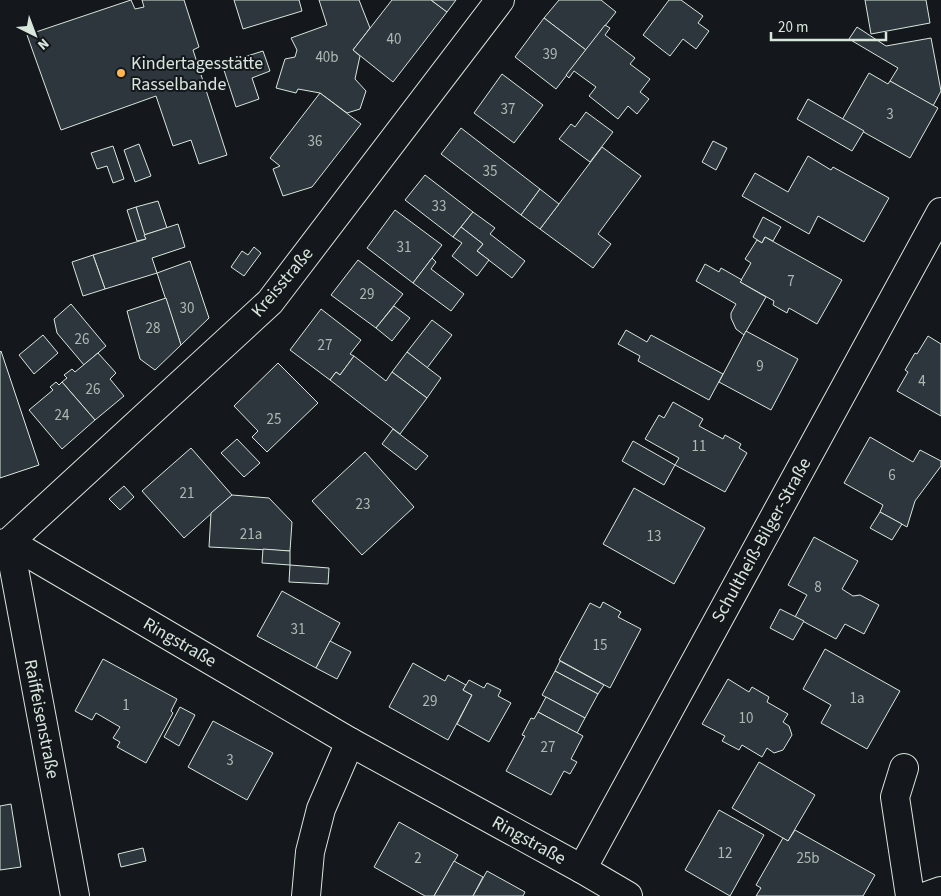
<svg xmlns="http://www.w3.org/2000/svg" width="941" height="896" font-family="'Source Sans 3',sans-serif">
<rect width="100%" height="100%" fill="#14181c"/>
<g fill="#2c363c" stroke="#d8e6dc">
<path d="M 131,0 L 135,9 L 144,7 L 142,0 L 184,0 L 199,47 L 193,50 L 227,155 L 199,164 L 191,140 L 173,146 L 156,96 L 61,130 L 27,35 Z"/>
<path d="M 234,0 L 299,0 L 302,11 L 243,29 Z"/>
<path d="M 319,0 L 359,0 L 370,28 L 353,50 L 360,56 L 355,79 L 366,91 L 360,109 L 347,113 L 320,93 L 298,89 L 296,93 L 276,88 L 285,59 L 295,57 L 297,50 L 291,38 L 327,25 Z"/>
<path d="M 392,0 L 431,0 L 447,12 L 393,82 L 353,50 Z"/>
<path d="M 431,0 L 456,0 L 447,12 Z"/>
<path d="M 559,0 L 601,0 L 616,12 L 586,50 L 544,18 Z"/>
<path d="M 669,0 L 681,0 L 703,16 L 698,23 L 709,31 L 696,49 L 683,39 L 670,56 L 643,35 Z"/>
<path d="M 865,0 L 926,0 L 930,23 L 871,34 Z"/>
<path d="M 544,18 L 586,50 L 556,89 L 515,57 Z"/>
<path d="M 605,25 L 610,28 L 605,35 L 635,58 L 630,64 L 650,79 L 640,92 L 649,99 L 637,114 L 628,106 L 618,119 L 589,96 L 596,87 L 574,71 L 569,78 L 566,75 Z"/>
<path d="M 857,27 L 886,46 L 931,38 L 941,91 L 933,106 L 890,81 L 898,68 L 849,39 Z"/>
<path d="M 263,51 L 270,71 L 252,78 L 259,99 L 236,107 L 222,64 Z"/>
<path d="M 869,73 L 888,84 L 890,81 L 938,108 L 910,158 L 842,120 Z"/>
<path d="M 502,74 L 543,105 L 514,143 L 474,113 Z"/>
<path d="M 320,93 L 361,124 L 312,187 L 283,196 L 273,169 L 280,166 L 270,158 Z"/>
<path d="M 808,99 L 864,131 L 852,151 L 797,119 Z"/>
<path d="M 586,112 L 613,132 L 590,162 L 559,139 L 571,124 L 575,127 Z"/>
<path d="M 461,128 L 540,189 L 521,215 L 441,154 Z"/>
<path d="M 713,141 L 727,148 L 716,170 L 702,162 Z"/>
<path d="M 139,144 L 151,176 L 135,182 L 124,150 Z"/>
<path d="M 113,146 L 124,179 L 113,183 L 107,166 L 97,169 L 91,153 Z"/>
<path d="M 602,147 L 641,176 L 598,234 L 611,244 L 593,268 L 540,229 Z"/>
<path d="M 808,156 L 831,170 L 833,167 L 889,198 L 864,242 L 818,216 L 809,234 L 742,196 L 755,173 L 788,192 Z"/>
<path d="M 425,175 L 473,212 L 453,237 L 405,200 Z"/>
<path d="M 540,189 L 559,204 L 540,229 L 521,215 Z"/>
<path d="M 158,201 L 167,228 L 144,235 L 136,207 Z"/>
<path d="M 136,207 L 146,239 L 137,241 L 127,210 Z"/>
<path d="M 395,210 L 442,245 L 413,283 L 367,248 Z"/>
<path d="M 473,212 L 495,228 L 490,234 L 525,261 L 512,278 L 477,251 L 483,244 L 461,227 Z"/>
<path d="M 763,217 L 781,227 L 773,241 L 765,237 L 762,243 L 753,237 Z"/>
<path d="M 178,224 L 185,247 L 152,258 L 157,273 L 105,289 L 93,255 L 146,239 L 144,235 Z"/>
<path d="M 461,227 L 483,244 L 477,251 L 489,260 L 477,276 L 452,256 L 462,243 L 453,237 Z"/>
<path d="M 765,237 L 842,280 L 817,324 L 789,308 L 787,313 L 773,305 L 774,301 L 740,282 L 751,263 L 745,259 L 757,240 L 762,243 Z"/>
<path d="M 254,247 L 261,253 L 244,276 L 231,267 L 242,251 L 248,255 Z"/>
<path d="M 93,255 L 105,289 L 83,296 L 72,262 Z"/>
<path d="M 432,258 L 436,262 L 431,269 L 464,294 L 451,311 L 413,283 Z"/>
<path d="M 358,260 L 403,294 L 376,328 L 331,295 Z"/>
<path d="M 190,261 L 209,318 L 181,345 L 157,273 Z"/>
<path d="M 705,264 L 719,272 L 721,268 L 742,280 L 740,282 L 766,297 L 744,335 L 736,329 L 731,318 L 731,313 L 736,304 L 696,281 Z"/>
<path d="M 166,298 L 181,345 L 155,370 L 140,359 L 127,311 Z"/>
<path d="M 71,304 L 106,346 L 84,365 L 57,333 L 54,319 Z"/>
<path d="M 394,306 L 410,318 L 392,341 L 376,328 Z"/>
<path d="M 321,309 L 361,340 L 350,354 L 354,356 L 340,375 L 336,372 L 330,380 L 290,350 Z"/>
<path d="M 432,320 L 452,335 L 427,368 L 407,352 Z"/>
<path d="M 626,330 L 647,342 L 651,335 L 723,374 L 709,400 L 638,361 L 640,356 L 618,344 Z"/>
<path d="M 746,331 L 798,359 L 771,410 L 719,382 Z"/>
<path d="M 43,335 L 58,353 L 34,374 L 19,355 Z"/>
<path d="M 928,336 L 941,344 L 941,416 L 897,391 L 908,372 L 905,370 L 915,353 L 917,354 Z"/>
<path d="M 1,351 L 39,465 L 0,478 L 0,352 Z"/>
<path d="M 407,352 L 441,378 L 427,398 L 392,372 Z"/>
<path d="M 98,353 L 116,373 L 110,379 L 124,396 L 95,420 L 62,382 L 67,378 L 64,375 L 72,369 L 75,372 Z"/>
<path d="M 354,356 L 386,381 L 392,372 L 427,398 L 400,434 L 330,380 L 336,372 L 340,375 Z"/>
<path d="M 278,363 L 318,403 L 267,452 L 252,437 L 258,431 L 234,406 Z"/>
<path d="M 56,382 L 59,385 L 62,382 L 95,420 L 62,449 L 29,410 L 53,390 L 50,387 Z"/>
<path d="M 673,402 L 703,419 L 699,426 L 723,439 L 725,435 L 741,444 L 739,448 L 747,453 L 725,492 L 675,465 L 679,458 L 645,439 L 659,415 L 664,418 Z"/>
<path d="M 393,429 L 428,456 L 416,470 L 382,444 Z"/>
<path d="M 870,437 L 913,462 L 920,450 L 941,461 L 941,466 L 915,501 L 907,527 L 880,512 L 883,505 L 844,483 Z"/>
<path d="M 237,439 L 260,463 L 244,477 L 221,453 Z"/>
<path d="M 633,441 L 675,465 L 664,485 L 622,461 Z"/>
<path d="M 191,448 L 232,495 L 184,538 L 142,491 Z"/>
<path d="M 365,452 L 414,507 L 362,555 L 312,501 Z"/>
<path d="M 124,486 L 134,497 L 120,510 L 109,499 Z"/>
<path d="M 634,488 L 705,528 L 674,584 L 603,544 Z"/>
<path d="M 232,495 L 269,498 L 292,522 L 290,551 L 209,547 L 211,513 Z"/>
<path d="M 880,512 L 902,524 L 892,540 L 870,528 Z"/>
<path d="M 814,537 L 858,561 L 842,589 L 853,596 L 860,595 L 879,605 L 864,634 L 845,624 L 836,639 L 795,617 L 807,595 L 788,585 Z"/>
<path d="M 263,549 L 290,551 L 290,565 L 262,563 Z"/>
<path d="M 290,565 L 329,568 L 328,584 L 289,582 Z"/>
<path d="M 282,591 L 340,623 L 316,668 L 257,636 Z"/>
<path d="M 603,602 L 621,612 L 618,617 L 641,629 L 610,688 L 559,660 L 590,603 L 600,608 Z"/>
<path d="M 780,609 L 804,621 L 793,640 L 770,628 Z"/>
<path d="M 330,641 L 351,652 L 337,679 L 316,668 Z"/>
<path d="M 825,649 L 900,691 L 867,749 L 821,723 L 831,705 L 803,689 Z"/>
<path d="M 103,659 L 177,699 L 171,711 L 173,713 L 146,763 L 117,747 L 120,742 L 113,738 L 120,727 L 96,713 L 92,720 L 75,711 Z"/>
<path d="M 560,661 L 604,685 L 598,694 L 555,671 Z"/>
<path d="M 413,663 L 445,681 L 448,675 L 466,685 L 463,690 L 472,695 L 448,740 L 389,707 Z"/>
<path d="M 555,671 L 598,694 L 585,718 L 542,695 Z"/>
<path d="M 728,679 L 749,692 L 752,687 L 769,697 L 767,702 L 788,714 L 783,722 L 789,726 L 792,735 L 783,750 L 774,753 L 767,748 L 762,757 L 742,745 L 739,750 L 722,741 L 725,736 L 702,724 Z"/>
<path d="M 469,680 L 484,688 L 487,683 L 501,690 L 498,696 L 511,703 L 489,742 L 457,724 L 472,695 L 463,690 Z"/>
<path d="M 546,697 L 585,718 L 577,733 L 538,712 Z"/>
<path d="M 180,707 L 195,715 L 179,746 L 164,737 Z"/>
<path d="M 538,712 L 583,736 L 571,759 L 577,762 L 570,774 L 564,771 L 551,795 L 506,771 L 525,736 L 522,735 L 531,718 L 534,719 Z"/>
<path d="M 213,721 L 273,753 L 247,800 L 188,767 Z"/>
<path d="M 759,762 L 815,795 L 788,841 L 732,808 Z"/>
<path d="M 11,804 L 21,867 L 0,870 L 0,806 Z"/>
<path d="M 719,810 L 764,835 L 730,896 L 685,870 Z"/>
<path d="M 399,822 L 458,855 L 434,896 L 425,896 L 374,867 Z"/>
<path d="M 795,830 L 875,875 L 863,896 L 756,896 L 761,888 L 756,885 L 783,838 L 788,841 Z"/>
<path d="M 143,848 L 146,861 L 121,867 L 118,854 Z"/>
<path d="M 454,861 L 483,877 L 473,896 L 434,896 Z"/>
<path d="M 487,871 L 525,892 L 523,896 L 473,896 Z"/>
</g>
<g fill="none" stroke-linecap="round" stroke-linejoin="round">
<defs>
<g id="minor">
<path d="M 9,542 L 350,742 L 582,869 L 628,896"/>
<path d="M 9,542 L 75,896"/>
<path d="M 0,544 L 9,542 L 270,302 L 500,0"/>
<path d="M 904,768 L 895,797 L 910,896"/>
<path d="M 582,869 L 941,212"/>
<path d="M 306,896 L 310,852 L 321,809 L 350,742"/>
<path d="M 927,896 L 941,891"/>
</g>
</defs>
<use href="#minor" stroke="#d8e6dc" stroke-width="30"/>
<use href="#minor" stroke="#14181c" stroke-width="28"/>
</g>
<circle fill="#ffb74d" stroke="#14181c" stroke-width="2" cx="121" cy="73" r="5"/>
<g text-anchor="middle" stroke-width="4" stroke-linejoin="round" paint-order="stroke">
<g font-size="15" fill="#adbab4">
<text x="394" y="44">40</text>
<text x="550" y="59">39</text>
<text x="327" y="62">40b</text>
<text x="508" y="114">37</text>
<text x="890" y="119">3</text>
<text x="315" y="146">36</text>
<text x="490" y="176">35</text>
<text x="439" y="211">33</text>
<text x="404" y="252">31</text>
<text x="791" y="286">7</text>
<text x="367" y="299">29</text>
<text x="187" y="313">30</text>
<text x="153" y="333">28</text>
<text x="82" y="344">26</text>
<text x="325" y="350">27</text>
<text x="760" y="371">9</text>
<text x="922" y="386">4</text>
<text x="93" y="394">26</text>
<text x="62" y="420">24</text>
<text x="274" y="424">25</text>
<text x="699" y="451">11</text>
<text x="892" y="480">6</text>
<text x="187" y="498">21</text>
<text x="363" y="509">23</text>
<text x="251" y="539">21a</text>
<text x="654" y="541">13</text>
<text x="818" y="592">8</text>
<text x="298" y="634">31</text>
<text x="600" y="650">15</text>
<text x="857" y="703">1a</text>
<text x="430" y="706">29</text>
<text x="126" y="710">1</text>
<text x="746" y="723">10</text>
<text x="548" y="752">27</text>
<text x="230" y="765">3</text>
<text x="725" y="858">12</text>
<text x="418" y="863">2</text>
<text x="808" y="863">25b</text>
</g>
<g font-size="18" fill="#d8e6dc" stroke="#14181c" text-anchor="start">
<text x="131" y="69">Kindertagesstätte<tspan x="131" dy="21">Rasselbande</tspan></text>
</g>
<g font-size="18" fill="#d8e6dc" stroke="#14181c">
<text transform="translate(282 282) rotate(-50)" y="6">Kreisstraße</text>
<text transform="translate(761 540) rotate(-61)" y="6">Schultheiß-Bilger-Straße</text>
<text transform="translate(180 642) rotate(30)" y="6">Ringstraße</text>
<text transform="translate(42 719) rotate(79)" y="6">Raiffeisenstraße</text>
<text transform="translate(529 840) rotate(29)" y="6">Ringstraße</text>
</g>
</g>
<g transform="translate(35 35) rotate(138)" stroke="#14181c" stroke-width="4" paint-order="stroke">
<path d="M0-4L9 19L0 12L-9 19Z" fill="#d8e6dc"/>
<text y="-8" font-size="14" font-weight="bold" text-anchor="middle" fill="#d8e6dc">N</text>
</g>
<path d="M771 32v8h115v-8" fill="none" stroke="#d8e6dc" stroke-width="2.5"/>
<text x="778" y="32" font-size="15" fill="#d8e6dc" stroke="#14181c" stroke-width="4" paint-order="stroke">20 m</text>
</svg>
